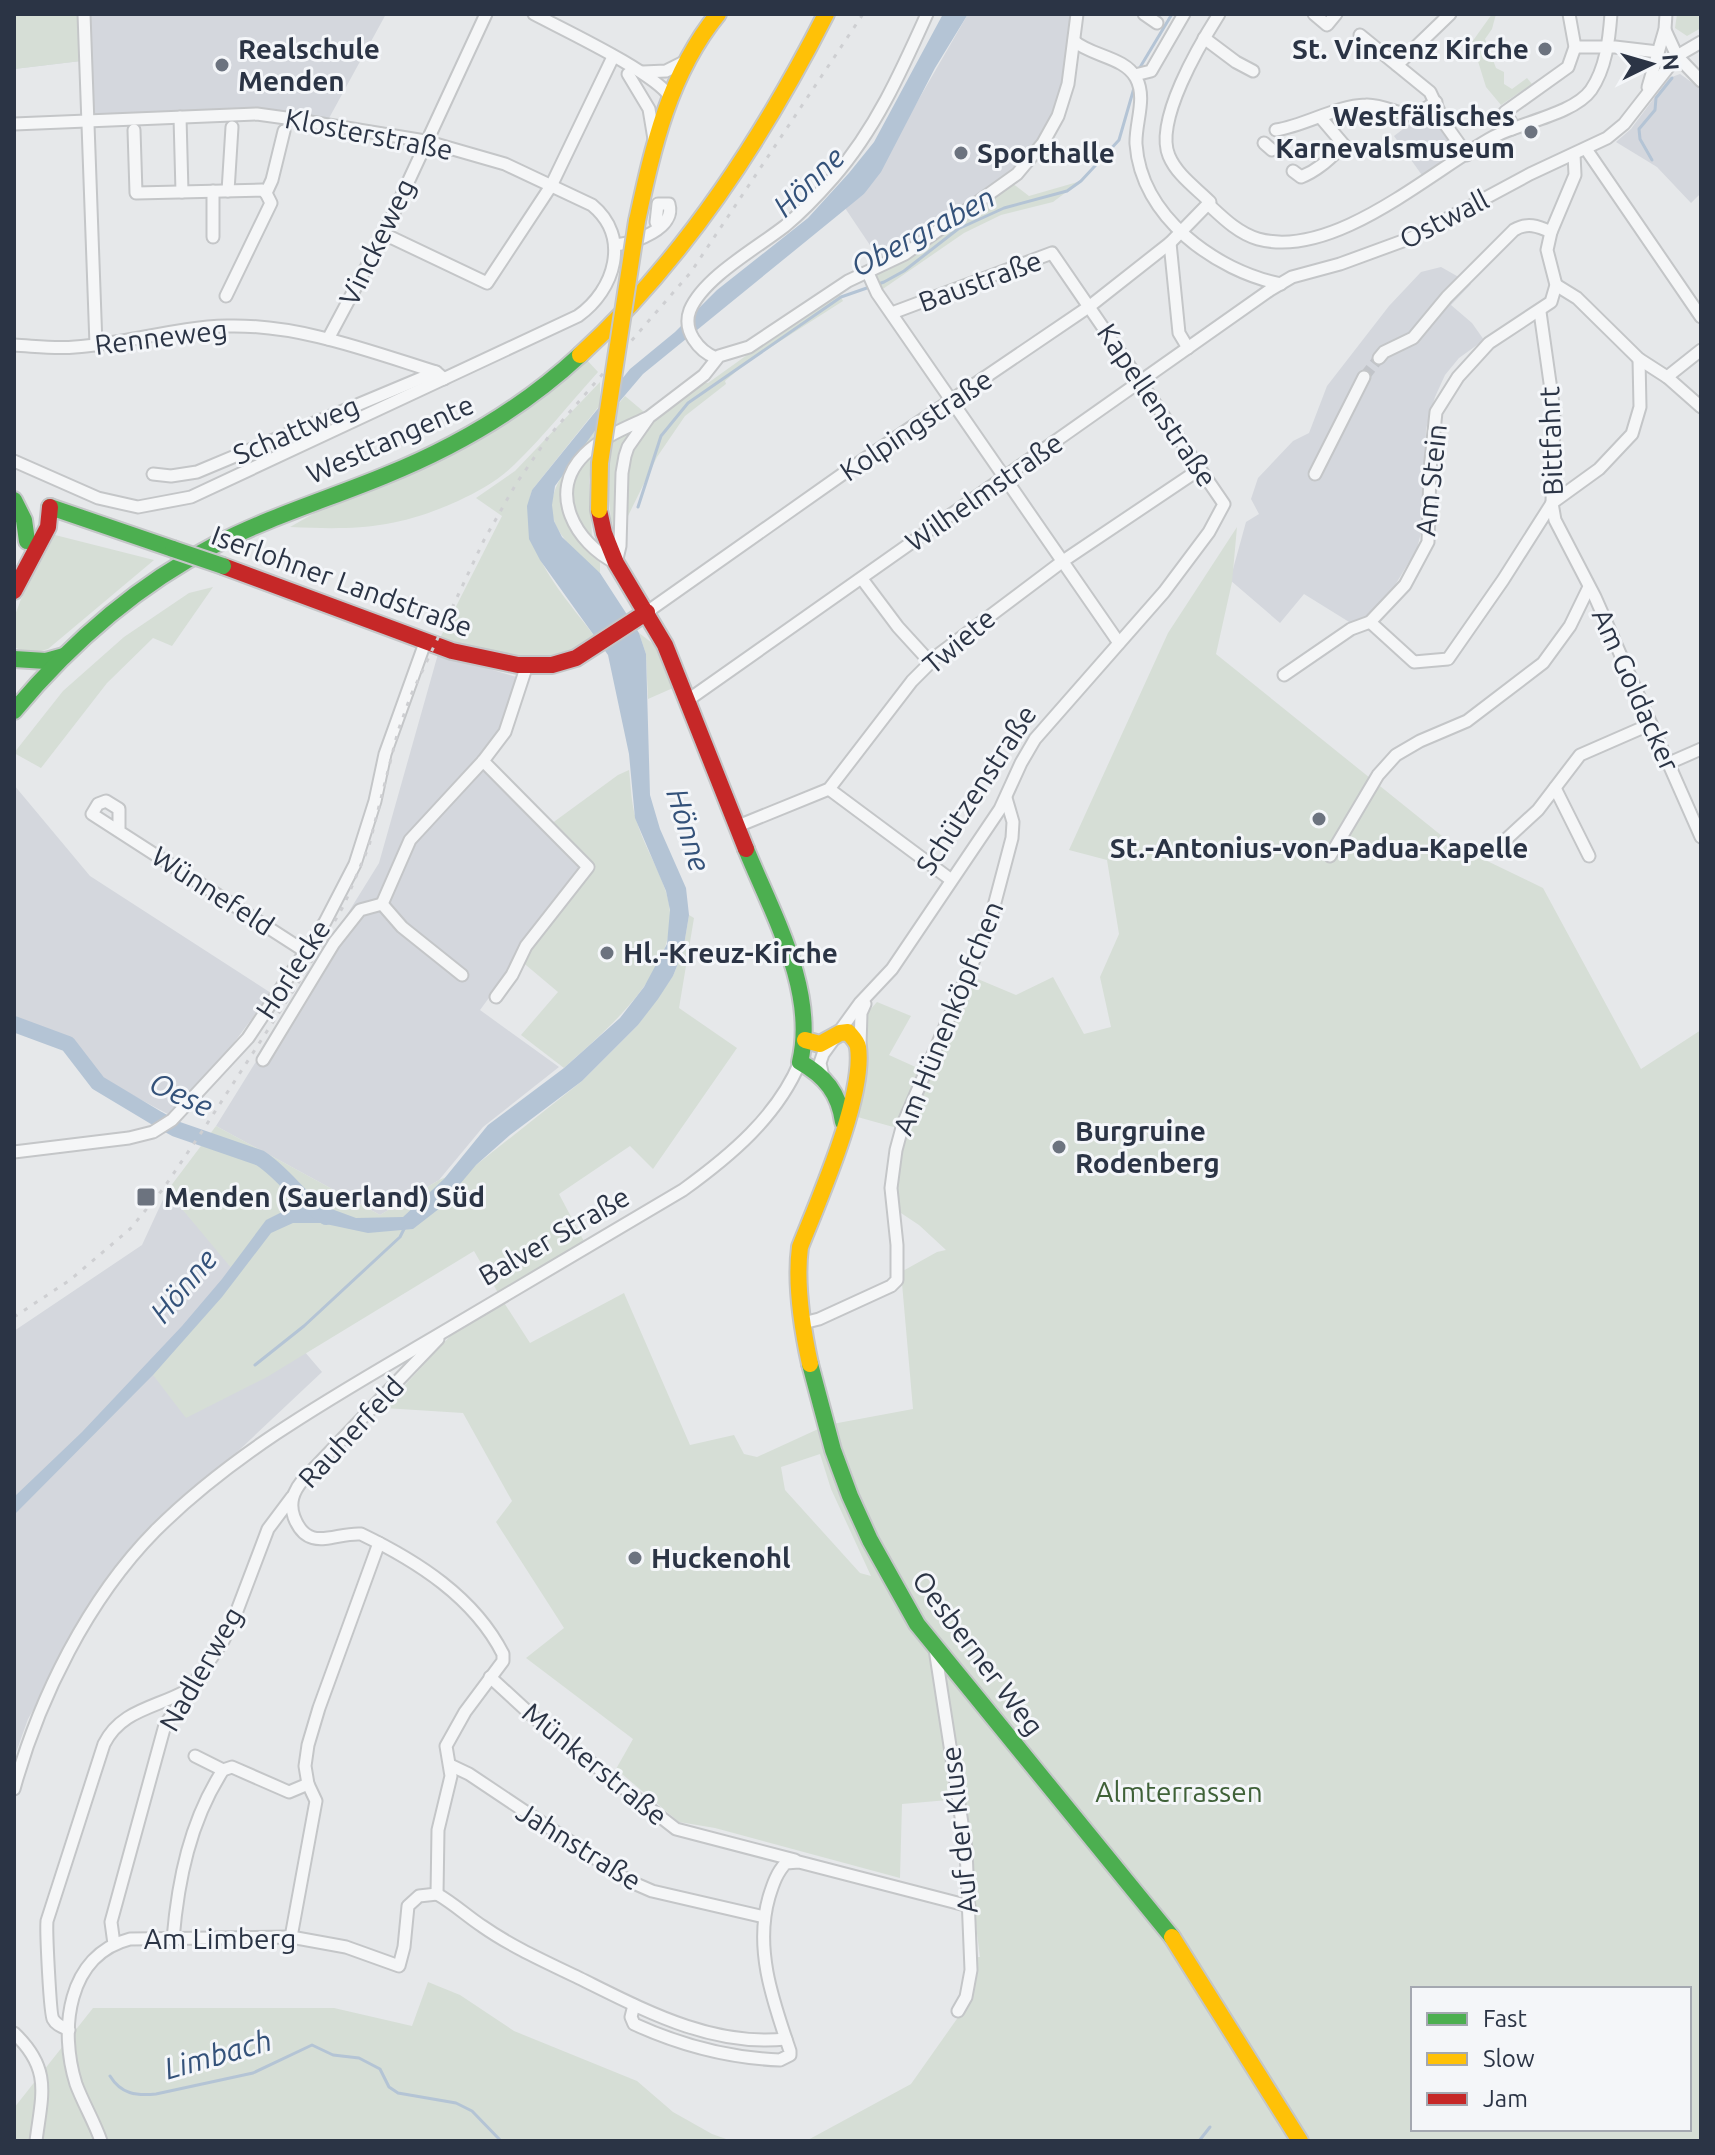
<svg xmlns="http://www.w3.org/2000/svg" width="1715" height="2155" font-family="Ubuntu,sans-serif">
<rect width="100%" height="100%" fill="#e6e8ea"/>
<g fill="#d4d7dd">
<path d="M 14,14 L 386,14 L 328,120 L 258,111 L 87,120 L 81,61 L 14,69 Z"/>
<path d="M 968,14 L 1074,14 L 1064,75 L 1055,109 L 1044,133 L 1011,176 L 882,263 L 845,208 L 864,194 Z"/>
<path d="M 1680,74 L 1701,89 L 1701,193 L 1691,203 L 1657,167 L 1616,142 L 1631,129 L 1669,78 Z"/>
<path d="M 1428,110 L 1458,152 L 1424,178 L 1394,136 Z"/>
<path d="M 1441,267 L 1471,284 L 1451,305 L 1472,323 L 1484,340 L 1459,358 L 1445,375 L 1435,397 L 1426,429 L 1423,524 L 1417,549 L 1392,590 L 1366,617 L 1354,625 L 1304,594 L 1280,623 L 1230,580 L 1246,522 L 1259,514 L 1251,499 L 1258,478 L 1293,441 L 1309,433 L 1327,386 L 1389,306 L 1421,272 Z"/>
<path d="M 438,654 L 520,678 L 501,730 L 479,760 L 585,867 L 480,1010 L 559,1067 L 483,1127 L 439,1180 L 380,1215 L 216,1126 L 379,863 Z"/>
<path d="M 14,785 L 90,876 L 271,993 L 177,1119 L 106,1081 L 73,1042 L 14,1020 Z"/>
<path d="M 167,1191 L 322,1372 L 112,1570 L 28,1719 L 14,1758 L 14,1331 L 142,1245 Z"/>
</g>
<g fill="#d6ded6" fill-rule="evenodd">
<path d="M 14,14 L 77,14 L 81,61 L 14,69 Z"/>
<path d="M 1492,14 L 1496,14 L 1492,29 L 1485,39 L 1496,68 L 1504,72 L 1504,84 L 1512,89 L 1527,78 L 1532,84 L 1501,105 L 1486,87 L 1472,42 Z"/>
<path d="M 1677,14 L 1701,14 L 1701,28 L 1687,36 L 1675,28 Z"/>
<path d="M 1008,180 L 1029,196 L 1081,181 L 1053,202 L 1001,215 L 964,233 L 877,293 L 868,273 Z"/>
<path d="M 836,288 L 843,301 L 746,363 L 725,381 L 726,384 L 685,416 L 657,457 L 627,518 L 624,559 L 611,519 L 607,482 L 615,408 L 625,396 L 650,417 L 696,381 L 708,383 L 747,355 L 750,347 Z"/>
<path d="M 586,359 L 598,372 C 570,403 544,436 515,464 C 498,481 479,491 458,501 C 396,529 356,530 290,527 Z"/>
<path d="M 600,382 L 600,405 L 532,490 C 514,547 567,598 598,641 L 590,647 L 534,663 L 438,642 L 502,516 L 476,498 L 515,471 Z"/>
<path d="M 597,428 L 589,481 L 592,536 L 600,554 L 600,573 C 526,514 547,492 597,428 Z"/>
<path d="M 1237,527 L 1232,582 L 1216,654 L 1452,844 L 1543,888 L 1641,1069 L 1701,1030 L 1701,2141 L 806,2141 L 911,2084 L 966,2006 L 974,1957 L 980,1957 L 960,1799 L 902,1804 L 900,1878 L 715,1828 L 679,1822 L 616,1769 L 633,1739 L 526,1658 L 564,1628 L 496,1522 L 512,1501 L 463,1413 L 384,1408 L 451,1335 L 501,1298 L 474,1251 L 267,1377 L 186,1418 L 153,1375 L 238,1276 L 167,1191 L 216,1126 L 380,1215 L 439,1180 L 476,1165 L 582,1081 L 638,1025 L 673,976 L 683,951 L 689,915 L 694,918 L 679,1008 L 737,1048 L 653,1169 L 630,1146 L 559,1194 L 587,1247 L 501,1298 L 530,1343 L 624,1293 L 690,1445 L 734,1435 L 744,1454 L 757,1457 L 827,1425 L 913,1409 L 901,1272 L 937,1252 L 946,1250 L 919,1225 L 898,1211 L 895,1195 L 904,1130 L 854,1116 L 867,1055 L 867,1013 L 877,1002 L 911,1016 L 889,1055 L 931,1074 L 973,977 L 1016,995 L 1053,977 L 1084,1034 L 1111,1027 L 1100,977 L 1119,934 L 1107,860 L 1069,850 L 1168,633 ZM 820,1454 L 831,1489 L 871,1576 L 860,1573 L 785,1490 L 781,1467 ZM 1413,1989 L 1689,1989 L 1689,2129 L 1413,2129 Z"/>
<path d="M 55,535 L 154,560 L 48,649 L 30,654 L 14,647 L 14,618 L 21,599 Z"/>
<path d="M 213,587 L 172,646 L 153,638 L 107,683 L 41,768 L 14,753 L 63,691 L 124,637 L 189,593 Z"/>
<path d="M 639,633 L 656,646 L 673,688 L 648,699 L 646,654 Z"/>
<path d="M 629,770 C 631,786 631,803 636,819 C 643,844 658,867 666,892 C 689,963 610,1026 564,1068 L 521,1035 L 558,992 L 520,960 L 595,869 L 551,824 L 618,775 Z"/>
<path d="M 428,1982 L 460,1995 L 514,2031 L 637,2081 L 673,2112 L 712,2134 L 732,2141 L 14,2141 L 14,2108 L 93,2008 L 334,2008 L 412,2026 Z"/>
</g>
<path fill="#b4c4d5" d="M 943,14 L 968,14 L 935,68 L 881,172 L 864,194 L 643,374 L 597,428 L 555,486 L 552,505 L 554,521 L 562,537 L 600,573 L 639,633 L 646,654 L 650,795 L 660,829 L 686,888 L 689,915 L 683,951 L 673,976 L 658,999 L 638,1025 L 582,1081 L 510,1135 L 476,1165 L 440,1208 L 413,1229 L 368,1233 L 321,1223 L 293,1223 L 271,1233 L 222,1297 L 153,1375 L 14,1515 L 14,1497 L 82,1432 L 182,1326 L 222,1279 L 266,1220 L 282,1212 L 318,1204 L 356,1218 L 403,1217 L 444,1179 L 488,1125 L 564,1068 L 620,1018 L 644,987 L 667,944 L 670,910 L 666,891 L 635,818 L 629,754 L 608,655 L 540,560 L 529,539 L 527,506 L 532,490 L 630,369 L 675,332 L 717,290 L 808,218 L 849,173 L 874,142 Z"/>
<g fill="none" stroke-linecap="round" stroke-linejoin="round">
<g stroke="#b4c4d5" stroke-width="3">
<path d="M 1139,69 L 1172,14"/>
<path d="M 1652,160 L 1640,139 L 1639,129 L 1655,110 L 1656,98 L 1672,78"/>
<path d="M 638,507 L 661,436 L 688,403 L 841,297 L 884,282 L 904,271 L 958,229 L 1004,208 L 1067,191 L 1081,181 L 1119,140 L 1134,88"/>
<path d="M 255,1365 L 304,1326 L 400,1237 L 405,1227"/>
<path d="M 110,2076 C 121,2094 136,2096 156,2094 L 253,2073 L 312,2045 L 333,2055 L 359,2058 L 380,2069 L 389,2087 L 398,2093 L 456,2103 L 472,2111 L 501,2141"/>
<path d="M 1199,2141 L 1210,2127"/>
</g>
<path stroke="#b4c4d5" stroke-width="16" d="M 14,1024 L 68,1044 L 98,1083 L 158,1119 L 176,1129 L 260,1158 C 285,1174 301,1201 326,1217"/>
<path stroke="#c1c4c9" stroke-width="11" stroke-dasharray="11 5.5" stroke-linecap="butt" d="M 1364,377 L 1379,358"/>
<defs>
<g id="street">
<path d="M 84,14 L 96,345"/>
<path d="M 534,14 C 564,30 656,73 671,98"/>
<path d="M 1144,14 L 1157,23"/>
<path d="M 1314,14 L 1327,25 L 1336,14"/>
<path d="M 1665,30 L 1677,56 L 1701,81"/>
<path d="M 1360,35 L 1430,92 L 1445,124 L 1467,155"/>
<path d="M 1204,38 L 1236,62 L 1253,71"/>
<path d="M 1074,41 C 1091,56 1125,57 1136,78 C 1147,98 1135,123 1136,144 C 1141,217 1216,271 1281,284"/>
<path d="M 1575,47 L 1615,47 L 1658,52"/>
<path d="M 1397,65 L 1450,14"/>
<path d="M 643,72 L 666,71 L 684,62"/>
<path d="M 628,74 L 649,109 L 654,139"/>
<path d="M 1135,75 L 1151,71 L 1184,14"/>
<path d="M 1648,87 L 1665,29 L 1666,14"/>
<path d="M 180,117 L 182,192"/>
<path d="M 14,124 L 257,114 L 286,118 L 425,141 L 505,164 L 592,205 C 631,237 615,290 578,316 L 191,497 L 138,507 L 98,498 L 14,461"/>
<path d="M 1512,129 L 1511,122 L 1505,112 L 1568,67 L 1575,47 L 1569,14"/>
<path d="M 134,130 L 136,193 L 262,190 L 266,193"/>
<path d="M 1276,130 C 1307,125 1335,106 1366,105 C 1382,104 1405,117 1414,115 C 1421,112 1429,106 1436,102"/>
<path d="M 1264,143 L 1272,150"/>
<path d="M 1586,149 L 1701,317"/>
<path d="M 1293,171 L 1301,177 C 1319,170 1331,157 1344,145 L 1321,118"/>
<path d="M 228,191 L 232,127"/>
<path d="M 1210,202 C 1196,188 1177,175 1169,156 C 1154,121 1200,44 1219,14"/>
<path d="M 384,234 L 487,283 L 551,186 L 613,57"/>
<path d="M 213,237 L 213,191"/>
<path d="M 1170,243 L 1179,333 L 1188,348"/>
<path d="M 615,245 C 635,243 676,228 669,204 L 658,204 L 656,222 L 658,226"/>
<path d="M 868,273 L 877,293 L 1119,643"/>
<path d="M 1556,285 L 1577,298 L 1639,359 L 1667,377 L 1701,407"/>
<path d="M 226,296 L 271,203 L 266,193 L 272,180 L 284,131"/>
<path d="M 1540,312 L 1554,411 L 1552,503 L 1555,520 L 1595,597 L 1701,837"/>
<path d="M 328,339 L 384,234 L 486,14"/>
<path d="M 14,345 C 34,346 55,349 75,347 C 126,344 176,327 227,326 C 298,324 369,351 436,372 L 444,379"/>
<path d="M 716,358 C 699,351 682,331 690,310 C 704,277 757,248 785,226 C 802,212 819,194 833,178 C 875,130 901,72 927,14"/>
<path d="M 1379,358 L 1384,352 L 1413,338 L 1447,297 L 1514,230 C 1527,222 1538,226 1551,232"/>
<path d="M 1667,377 L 1701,350"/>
<path d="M 649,417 C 626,428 603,436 584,455 C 547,492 575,543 616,563 L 620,546 L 622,473 L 625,456 L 628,447 L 649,417 L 704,375 L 719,356 L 749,347 L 848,281 L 905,254 L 1017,174 L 1043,143 L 1058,116 L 1068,84 L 1077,14"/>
<path d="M 153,474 L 171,476 L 197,472 L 436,372"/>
<path d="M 1315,474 L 1364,377"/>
<path d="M 862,579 L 898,627 L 930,662"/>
<path d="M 647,612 L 847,471 L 1090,306 L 1170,243 L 1208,204 C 1223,218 1238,233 1258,239 C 1334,260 1431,171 1493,137 C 1519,123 1574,114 1591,90 C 1606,68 1609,40 1611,14"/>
<path d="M 1370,622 L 1414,662 L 1448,659 L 1503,580 L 1552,503 L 1599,469 L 1632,434 L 1640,407 L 1639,359"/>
<path d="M 1284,675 L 1351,629 L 1370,622 L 1405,585 L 1428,542 L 1430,470 L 1436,412 L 1458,377 L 1489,343 L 1551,302 L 1556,285 L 1547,250 L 1551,232 L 1575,175 L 1574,154"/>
<path d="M 688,700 L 1270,290 L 1292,277 L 1340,264 L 1411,238 L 1530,174 L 1607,138 L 1624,124 L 1677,56 L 1701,42"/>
<path d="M 483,761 L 588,867 L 526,946 L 512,975 L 496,997"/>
<path d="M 1669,763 L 1701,749"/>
<path d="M 1555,788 L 1589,856"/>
<path d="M 829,789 L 950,879"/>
<path d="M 738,826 L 829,789 L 912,681 L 938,655 L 1063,561 L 1200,469"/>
<path d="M 119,830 L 119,809 L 106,801 L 98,804 L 92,814 L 306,952"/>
<path d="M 1501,844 L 1538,810 L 1580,755 L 1651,724"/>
<path d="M 1330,856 L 1378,775 L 1396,755 L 1420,741 L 1467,721 L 1543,663 L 1570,626 L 1589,587"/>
<path d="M 382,904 L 410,840 L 483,761 L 505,732 L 527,665"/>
<path d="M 382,904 L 402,927 L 462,975"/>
<path d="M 860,1046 L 861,1013 L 865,1004"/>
<path d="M 263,1060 L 334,943 L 360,910 L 382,904"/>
<path d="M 823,1077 L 820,1063 L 823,1054 L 860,1003 L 892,969 L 1000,809 L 1021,763 L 1035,739 L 1164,592 L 1209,532 L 1224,504 L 1052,253 L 892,313"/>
<path d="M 14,1152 L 129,1138 L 153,1132 L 172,1120 L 248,1038 L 325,922 L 355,864 L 375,801 L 385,754 L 426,640"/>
<path d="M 803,1323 L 819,1319 L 891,1286 L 897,1280 L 897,1245 L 891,1188 L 896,1150 L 903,1124 L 989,925 L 1012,838 L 1013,822 L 1006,798"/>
<path d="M 935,1649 L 966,1849 L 971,1970 L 966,1997 L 958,2011"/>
<path d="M 490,1677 L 539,1722 L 676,1829 L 795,1860"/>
<path d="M 195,1756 L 223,1770"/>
<path d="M 450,1765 L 469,1774 L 629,1881 L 652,1891 L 764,1917"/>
<path d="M 14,1789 C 39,1698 88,1599 155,1531 C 235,1451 336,1395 433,1338 C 516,1289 600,1239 683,1190 C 730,1156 777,1117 800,1062"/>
<path d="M 437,1894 L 438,1830 L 451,1776 L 446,1746 L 465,1712 L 503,1661 L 503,1654 C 474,1597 417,1561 361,1534 C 335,1532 308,1554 294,1517 C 289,1503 293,1492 302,1481 L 438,1339"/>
<path d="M 437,1894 C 453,1903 467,1916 482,1926 C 512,1947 546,1962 579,1978 C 644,2010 711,2047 786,2039"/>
<path d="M 291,1937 L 316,1801 L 308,1784 L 305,1766 L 308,1745 L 319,1708 L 379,1543"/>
<path d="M 173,1939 C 178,1880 190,1821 223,1770 L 232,1767 L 289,1792 L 308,1784"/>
<path d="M 114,1944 L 111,1922 L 165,1725 L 223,1641 L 235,1616 L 268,1529 L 292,1497"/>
<path d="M 634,2005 L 631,2017 L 634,2024 C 682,2046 728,2058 780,2060 L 790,2055 L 790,2051 C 773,2001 754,1949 769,1897 C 773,1884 777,1872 786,1863 L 799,1862 L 969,1906"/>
<path d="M 69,2030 C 63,2027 56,2025 53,2019 C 50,2014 46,1931 47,1921 L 104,1744 C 121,1710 155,1708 186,1691"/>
<path d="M 14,2033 C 52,2069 42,2094 36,2141"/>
<path d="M 101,2141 C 94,2121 83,2103 76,2084 C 59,2030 67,1955 130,1939 L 291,1937 L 346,1947 L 399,1966 L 404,1947 L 408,1906 L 419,1896 L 437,1894"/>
</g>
<g id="fast">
<path d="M 14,500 L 24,520 L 27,541"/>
<path d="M 50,507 L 173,549"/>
<path d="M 14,659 L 46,661 L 64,656"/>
<path d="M 14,711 C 70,644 137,585 215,545 C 269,517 328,499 384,476 C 456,447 524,407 580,355"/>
<path d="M 746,849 C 772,913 817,991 800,1062 C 825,1076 839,1093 843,1122"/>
<path d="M 810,1364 L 833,1450 L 850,1496 L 870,1540 L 917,1624 L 1172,1937"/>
</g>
<g id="slow">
<path d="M 637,221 C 653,147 669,74 718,14"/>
<path d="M 580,355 C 683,261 763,138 826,14"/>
<path d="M 805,1040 L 820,1044 L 840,1033 L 848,1032 C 852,1037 857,1041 858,1047 C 865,1096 819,1199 800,1247 C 795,1284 802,1327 810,1364"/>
<path d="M 1172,1937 L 1300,2141"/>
</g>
<g id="jam">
<path d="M 599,510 L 604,533 L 616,563 L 665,645 L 746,849"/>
<path d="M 223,566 L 452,651 L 518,665 L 552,665 L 576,658 L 647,612"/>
<path d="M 14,591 L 48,527 L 50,507"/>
</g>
</defs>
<use href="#street" stroke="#c4c6c8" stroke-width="15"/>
<use href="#fast" stroke="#c4c6c8" stroke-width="20"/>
<use href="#slow" stroke="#c4c6c8" stroke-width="20"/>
<use href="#jam" stroke="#c4c6c8" stroke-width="20"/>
<use href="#street" stroke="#f5f6f7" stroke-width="11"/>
<use href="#fast" stroke="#4caf50" stroke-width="16"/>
<use href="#slow" stroke="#ffc107" stroke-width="16"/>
<use href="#jam" stroke="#c62828" stroke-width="16"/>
<path stroke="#cecfd2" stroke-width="3" stroke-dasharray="4 8" stroke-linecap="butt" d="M 14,1317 L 70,1280 L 130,1229 L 163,1189 L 203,1130 L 306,971 L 344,905 L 369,846 L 398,731 L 411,695 L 484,540 L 516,484 L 549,436 L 691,272 L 863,14"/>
<defs>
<path id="fast-bridge" d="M 173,549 L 223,566"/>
<path id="slow-bridge" d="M 599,510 L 600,463 L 637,221"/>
</defs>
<use href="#fast-bridge" stroke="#c4c6c8" stroke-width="20" stroke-linecap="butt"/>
<use href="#slow-bridge" stroke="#c4c6c8" stroke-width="20" stroke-linecap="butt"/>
<use href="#fast-bridge" stroke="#4caf50" stroke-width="16"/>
<use href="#slow-bridge" stroke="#ffc107" stroke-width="16"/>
</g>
<g fill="#6c737f" stroke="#f4f6f9" stroke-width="3">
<circle cx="1545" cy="49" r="8"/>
<circle cx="222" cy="65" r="8"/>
<circle cx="1531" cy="132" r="8"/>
<circle cx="961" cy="153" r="8"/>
<circle cx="1319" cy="819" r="8"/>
<circle cx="607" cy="953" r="8"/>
<circle cx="1059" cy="1147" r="8"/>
<rect x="136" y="1187" width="20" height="20" rx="4"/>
<circle cx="635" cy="1558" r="8"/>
</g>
<g text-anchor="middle" stroke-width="6" stroke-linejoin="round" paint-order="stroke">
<g font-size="28" font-weight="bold" fill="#2b3445" stroke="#f4f6f9" text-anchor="start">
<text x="238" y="59">Realschule<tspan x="238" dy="32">Menden</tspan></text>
<text x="1529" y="59" text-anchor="end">St. Vincenz Kirche</text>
<text x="1515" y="126" text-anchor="end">Westfälisches<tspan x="1515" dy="32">Karnevalsmuseum</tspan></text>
<text x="977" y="163">Sporthalle</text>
<text x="1319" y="858" text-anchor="middle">St.-Antonius-von-Padua-Kapelle</text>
<text x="623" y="963">Hl.-Kreuz-Kirche</text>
<text x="1075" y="1141">Burgruine<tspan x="1075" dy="32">Rodenberg</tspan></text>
<text x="164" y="1207">Menden (Sauerland) Süd</text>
<text x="651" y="1568">Huckenohl</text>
</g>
<g font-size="28" fill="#2b3445" stroke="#f4f6f9">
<text transform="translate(369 134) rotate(11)" y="10">Klosterstraße</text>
<text transform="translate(1444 219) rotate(-27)" y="10">Ostwall</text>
<text transform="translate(377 242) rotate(-64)" y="10">Vinckeweg</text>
<text transform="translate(980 281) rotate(-20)" y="10">Baustraße</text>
<text transform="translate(161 337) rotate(-7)" y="10">Renneweg</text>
<text transform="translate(1157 405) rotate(56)" y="10">Kapellenstraße</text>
<text transform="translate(916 425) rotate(-34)" y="10">Kolpingstraße</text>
<text transform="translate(296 430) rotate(-23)" y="10">Schattweg</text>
<text transform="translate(390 439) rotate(-24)" y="10">Westtangente</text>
<text transform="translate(1551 441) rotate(-92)" y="10">Bittfahrt</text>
<text transform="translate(1431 480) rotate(-84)" y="10">Am Stein</text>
<text transform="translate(984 492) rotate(-35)" y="10">Wilhelmstraße</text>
<text transform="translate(342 581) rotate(20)" y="10">Iserlohner Landstraße</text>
<text transform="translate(959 641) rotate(-40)" y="10">Twiete</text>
<text transform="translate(1636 690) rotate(66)" y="10">Am Goldacker</text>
<text transform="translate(976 790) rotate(-57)" y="10">Schützenstraße</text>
<text transform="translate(213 891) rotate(33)" y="10">Wünnefeld</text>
<text transform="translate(293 969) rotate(-57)" y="10">Horlecke</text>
<text transform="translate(948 1018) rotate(-68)" y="10">Am Hünenköpfchen</text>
<text transform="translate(554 1236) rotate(-30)" y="10">Balver Straße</text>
<text transform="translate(351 1432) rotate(-47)" y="10">Rauherfeld</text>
<text transform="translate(978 1653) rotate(53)" y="10">Oesberner Weg</text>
<text transform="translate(201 1669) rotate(-60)" y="10">Nadlerweg</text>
<text transform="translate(595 1764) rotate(39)" y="10">Münkerstraße</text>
<text transform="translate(959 1830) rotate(-96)" y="10">Auf der Kluse</text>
<text transform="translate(579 1846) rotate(32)" y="10">Jahnstraße</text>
<text x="220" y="1949">Am Limberg</text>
</g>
<g font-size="28" fill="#3f6138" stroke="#f4f6f9">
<text x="1179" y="1802">Almterrassen</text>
</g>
<g font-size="30" font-style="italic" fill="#34527a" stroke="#f4f6f9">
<text transform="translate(809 182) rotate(-44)" y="10">Hönne</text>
<text transform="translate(923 232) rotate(-28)" y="10">Obergraben</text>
<text transform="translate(688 830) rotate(73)" y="10">Hönne</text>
<text transform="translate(181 1095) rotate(25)" y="10">Oese</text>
<text transform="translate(184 1286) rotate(-50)" y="10">Hönne</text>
<text transform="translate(218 2055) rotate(-16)" y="10">Limbach</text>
</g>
</g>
<rect width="1715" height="2155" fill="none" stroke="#2b3445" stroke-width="32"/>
<rect x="1411" y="1987" width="280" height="144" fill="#f4f6f9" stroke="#a4a8b1" stroke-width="2"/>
<rect x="1427" y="2013" width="40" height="12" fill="#4caf50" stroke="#a4a8b1" stroke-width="2"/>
<text x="1483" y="2027" font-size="24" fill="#2b3445">Fast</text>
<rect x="1427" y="2053" width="40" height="12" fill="#ffc107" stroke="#a4a8b1" stroke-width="2"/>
<text x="1483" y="2067" font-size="24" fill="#2b3445">Slow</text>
<rect x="1427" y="2093" width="40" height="12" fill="#c62828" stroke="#a4a8b1" stroke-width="2"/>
<text x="1483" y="2107" font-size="24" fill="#2b3445">Jam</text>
<g transform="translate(1651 64) rotate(85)" stroke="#f4f6f9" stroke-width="6" paint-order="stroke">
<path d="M0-6L14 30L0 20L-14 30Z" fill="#2b3445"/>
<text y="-12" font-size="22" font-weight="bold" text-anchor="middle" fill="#2b3445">N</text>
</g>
</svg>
